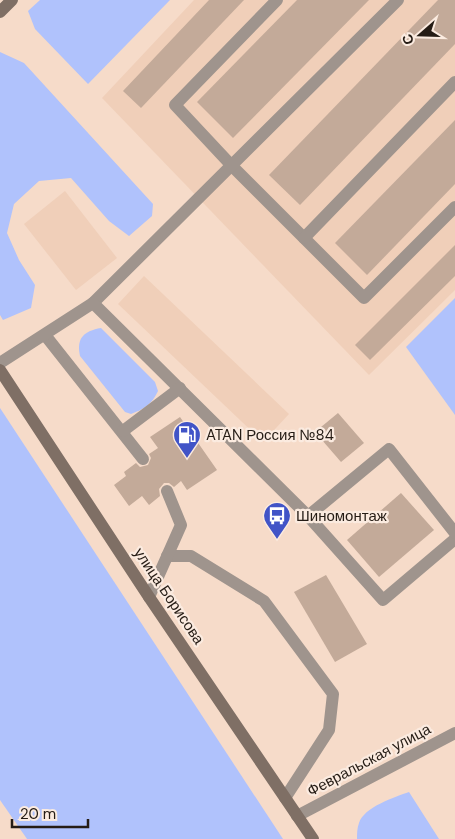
<svg xmlns="http://www.w3.org/2000/svg" width="455" height="839" font-family="'DM Sans',sans-serif">
<rect width="100%" height="100%" fill="#f6dbc9"/>
<g fill="#f0cfb9">
<path d="M 194,0 L 455,0 L 455,290 L 369,375 L 102,98 Z"/>
<path d="M 65,191 L 117,258 L 76,290 L 24,224 Z"/>
<path d="M 144,276 L 289,414 L 263,442 L 118,304 Z"/>
</g>
<g fill="#b0c2fc">
<path d="M 40,0 L 170,0 L 88,84 L 35,29 L 28,11 Z"/>
<path d="M 0,52 L 24,63 L 153,204 L 152,216 L 129,236 L 109,221 L 71,178 L 39,181 L 14,204 L 7,233 L 19,260 L 35,285 L 31,308 L 3,320 L 0,315 Z"/>
<path d="M 455,298 L 455,415 L 406,347 Z"/>
<path d="M 101,328 L 155,382 L 158,391 C 152,404 144,409 131,414 L 125,412 L 80,356 C 76,338 84,331 101,328 Z"/>
<path d="M 0,408 L 283,839 L 27,839 L 0,800 Z"/>
<path d="M 409,792 L 439,839 L 357,839 C 357,834 357,828 359,823 C 364,807 395,797 409,792 Z"/>
</g>
<g fill="#c3aa99">
<path d="M 209,0 L 244,0 L 141,108 L 123,91 Z"/>
<path d="M 297,0 L 369,0 L 233,138 L 197,102 Z"/>
<path d="M 438,0 L 455,0 L 455,44 L 300,205 L 269,175 Z"/>
<path d="M 455,120 L 455,184 L 367,275 L 335,243 Z"/>
<path d="M 455,245 L 455,276 L 370,360 L 355,345 Z"/>
<path d="M 338,413 L 364,443 L 341,462 L 315,432 Z"/>
<path d="M 180,417 L 217,470 L 187,490 L 181,481 L 174,487 L 169,483 L 164,483 L 159,489 L 160,496 L 149,505 L 142,496 L 129,506 L 114,485 L 126,476 L 124,472 L 136,463 L 140,467 L 148,465 L 151,458 L 149,454 L 158,448 L 150,437 Z"/>
<path d="M 401,493 L 434,530 L 379,577 L 347,540 Z"/>
<path d="M 326,575 L 367,644 L 335,662 L 294,592 Z"/>
</g>
<g fill="none" stroke-linecap="round" stroke-linejoin="round">
<g stroke="#9f948d" stroke-width="12">
<path d="M 277,0 L 175,105 L 232,166 L 364,298 L 455,207"/>
<path d="M 304,238 L 455,82"/>
<path d="M 93,303 L 398,0"/>
<path d="M 45,335 L 143,459"/>
<path d="M 0,363 L 93,303 L 308,516 L 383,600 L 455,539"/>
<path d="M 123,431 L 180,388"/>
<path d="M 308,516 L 389,449 L 455,533"/>
<path d="M 167,556 L 191,556 L 264,601 L 333,694 L 329,730 L 285,798"/>
<path d="M 149,597 L 181,525 L 167,491"/>
<path d="M 297,816 L 455,733"/>
</g>
<g stroke="#7f6f65" stroke-width="12">
<path d="M 0,12 L 12,0"/>
<path d="M 0,370 L 149,597 L 313,839"/>
</g>
</g>
<defs>
<symbol id="fuel-pin" viewBox="-11 -11 22 30"><path d="M0 17L-7.5 6A9.5 9.5 0 1 1 7.5 6Z" fill="#4154c7" stroke="#fbebe0"/><path d="M-5.5-6h7V0h2V4h1.3V-2.5L3-4.5l.8-.8L6-3V5H2.5V1h-1V6h-7ZM-4.2-4.7v3.2H.2V-4.7Z" fill="#fff"/></symbol>
<symbol id="bus-pin" viewBox="-11 -11 22 30"><path d="M0 17L-7.5 6A9.5 9.5 0 1 1 7.5 6Z" fill="#4154c7" stroke="#fbebe0"/><path d="M-5-6H5V4H4V6H2V4H-2V6H-4V4H-5ZM-3.5-4V0h7V-4ZM-3.5 1.2v1.5H-2V1.2ZM2 1.2v1.5H3.5V1.2Z" fill="#fff"/></symbol>
</defs>
<g fill-rule="evenodd">
<use href="#fuel-pin" x="171" y="419" width="32" height="43"/>
<use href="#bus-pin" x="261" y="500" width="32" height="43"/>
</g>
<g text-anchor="middle" stroke-width="4.5" stroke-linejoin="round" paint-order="stroke">
<g font-size="15" fill="#251c15" stroke="#fbebe0" text-anchor="start">
<text x="206" y="440">ATAN Россия №84</text>
<text x="296" y="521">Шиномонтаж</text>
</g>
<g font-size="15" fill="#251c15" stroke="#fbebe0">
<text transform="translate(169 596) rotate(56)" y="5">улица Борисова</text>
<text transform="translate(369 760) rotate(-28)" y="5">Февральская улица</text>
</g>
</g>
<g transform="translate(420 35) rotate(250)" stroke="#fbebe0" stroke-width="4" paint-order="stroke">
<path d="M0-4L9 19L0 12L-9 19Z" fill="#251c15"/>
<text y="-8" font-size="14" font-weight="bold" text-anchor="middle" fill="#251c15">С</text>
</g>
<path d="M12 819v8h76v-8" fill="none" stroke="#251c15" stroke-width="2.5"/>
<text x="20" y="819" font-size="15" fill="#251c15" stroke="#fbebe0" stroke-width="4" paint-order="stroke">20 m</text>
</svg>
